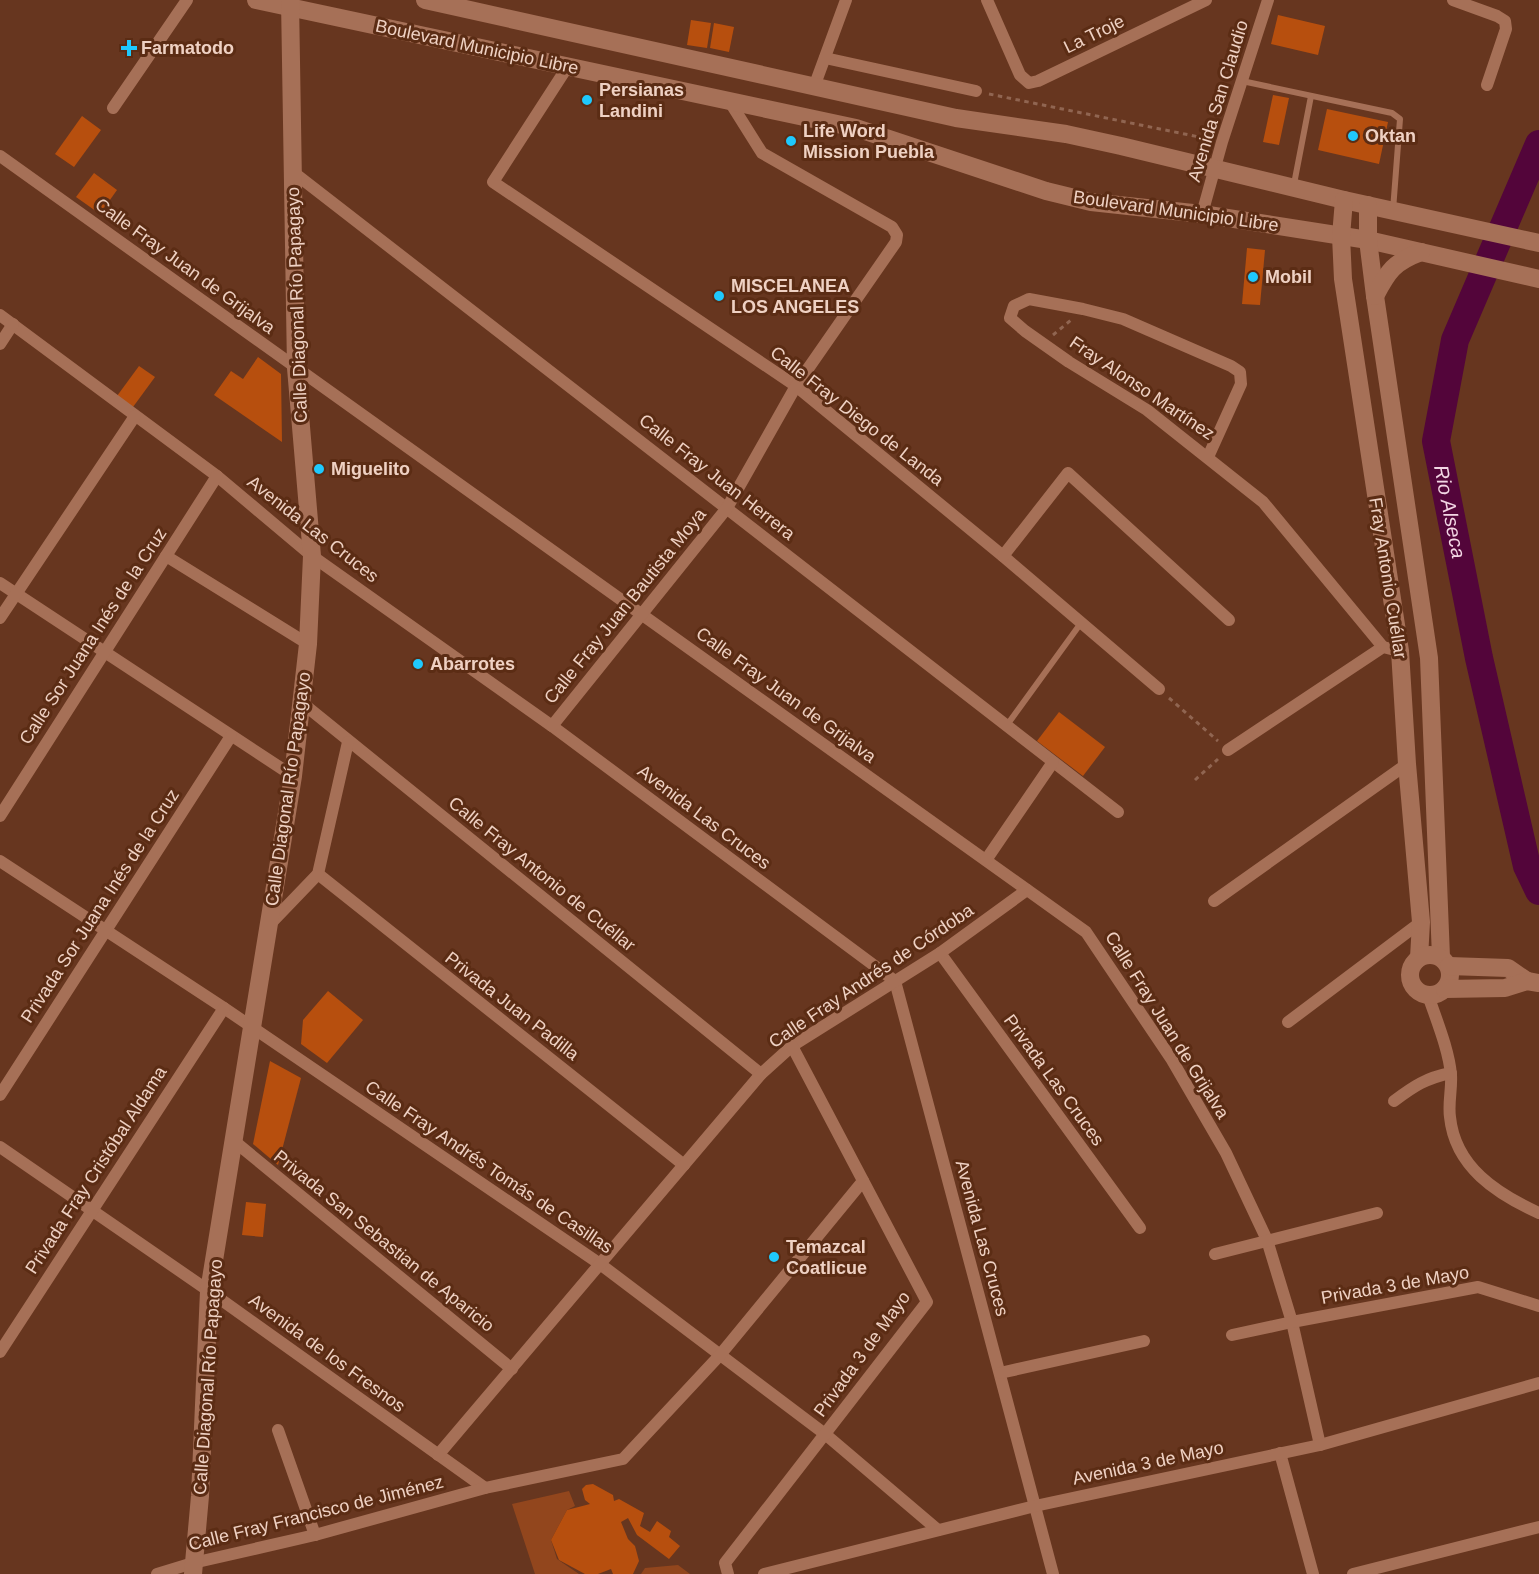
<svg xmlns="http://www.w3.org/2000/svg" width="1539" height="1574" font-family="Helvetica,sans-serif">
<rect width="100%" height="100%" fill="#67361f"/>
<g fill="#92461d">
<path d="M 569,1491 L 575,1506 L 567,1510 L 551,1540 L 557,1559 L 579,1574 L 535,1574 L 512,1504 Z"/>
<path d="M 678,1565 L 690,1574 L 641,1574 L 645,1568 Z"/>
</g>
<g fill="none" stroke-linecap="round" stroke-linejoin="round">
<path stroke="#53053a" stroke-width="28" id="s1" d="M 1539,144 L 1455,340 L 1436,441 L 1479,658 L 1527,866 L 1539,891"/>
</g>
<g fill="#b74f0e">
<path d="M 1278,15 L 1325,26 L 1318,55 L 1271,44 Z"/>
<path d="M 691,20 L 711,23 L 707,48 L 687,45 Z"/>
<path d="M 714,23 L 734,27 L 729,52 L 710,48 Z"/>
<path d="M 1273,95 L 1289,98 L 1279,145 L 1263,142 Z"/>
<path d="M 1327,109 L 1388,122 L 1379,164 L 1318,150 Z"/>
<path d="M 82,116 L 101,130 L 74,167 L 55,154 Z"/>
<path d="M 94,173 L 117,190 L 100,214 L 76,197 Z"/>
<path d="M 1247,248 L 1265,250 L 1260,305 L 1242,304 Z"/>
<path d="M 258,357 L 281,374 L 282,442 L 214,395 L 231,371 L 243,379 Z"/>
<path d="M 139,366 L 155,377 L 133,407 L 117,396 Z"/>
<path d="M 1059,712 L 1105,747 L 1083,776 L 1037,741 Z"/>
<path d="M 328,991 L 363,1020 L 327,1063 L 301,1044 L 303,1020 Z"/>
<path d="M 270,1061 L 301,1078 L 278,1165 L 253,1144 Z"/>
<path d="M 246,1202 L 266,1204 L 263,1237 L 242,1235 Z"/>
<path d="M 593,1484 L 613,1495 L 614,1501 L 619,1499 L 644,1513 L 640,1526 L 650,1532 L 657,1521 L 671,1531 L 669,1537 L 680,1546 L 669,1559 L 637,1535 L 628,1518 L 621,1522 L 628,1539 L 635,1546 L 639,1561 L 633,1574 L 613,1574 L 611,1569 L 598,1574 L 585,1574 L 559,1560 L 551,1540 L 567,1510 L 590,1504 L 585,1500 L 582,1489 L 586,1485 Z"/>
</g>
<g fill="none" stroke-linecap="round" stroke-linejoin="round">
<g stroke="#906551" stroke-width="3" stroke-dasharray="4.5 4.5" stroke-linecap="butt">
<path d="M 989,94 L 1209,139"/>
<path d="M 1053,335 L 1071,320"/>
<path d="M 1169,698 L 1218,741"/>
<path d="M 1195,780 L 1218,759"/>
</g>
<g stroke="#a67057" stroke-width="6">
<path d="M 1242,81 L 1392,113 L 1400,119 L 1393,210"/>
<path d="M 1294,184 L 1311,96"/>
<path d="M 1007,725 L 1081,623"/>
</g>
<g stroke="#a67057" stroke-width="12">
<path d="M 987,0 L 1020,75 L 1029,83 L 1038,81 L 1206,0"/>
<path d="M 1453,0 L 1497,16 L 1505,21 L 1506,29 L 1487,85"/>
<path d="M 825,58 L 976,91"/>
<path d="M 568,66 L 493,182 L 796,386 L 1003,556 L 1159,689"/>
<path d="M 814,87 L 846,0"/>
<path d="M 113,108 L 187,0"/>
<path d="M 0,156 L 1086,932 L 1172,1060 L 1226,1153 L 1267,1240 L 1292,1322 L 1320,1445"/>
<path d="M 293,172 L 1118,812"/>
<path d="M 1202,214 L 1222,142 L 1268,0"/>
<path d="M 0,315 L 217,476 L 312,556 L 552,726 L 895,981 L 1053,1574"/>
<path d="M 0,344 L 13,324"/>
<path d="M 1208,457 L 1241,384 L 1240,372 L 1231,366 L 1123,319 L 1083,309 L 1029,299 L 1014,306 L 1010,318 L 1025,331 L 1069,362 L 1147,410 L 1263,502 L 1383,647"/>
<path d="M 166,556 L 308,644"/>
<path d="M 1003,556 L 1068,473 L 1229,620"/>
<path d="M 0,583 L 293,776"/>
<path d="M 0,618 L 135,416"/>
<path d="M 301,702 L 761,1074"/>
<path d="M 552,726 L 727,508 L 796,386 L 896,242 L 897,235 L 892,227 L 762,153 L 730,102"/>
<path d="M 1228,750 L 1383,647 L 1391,649"/>
<path d="M 0,816 L 217,476"/>
<path d="M 986,860 L 1053,762"/>
<path d="M 0,861 L 224,1008 L 600,1264 L 825,1434 L 938,1530"/>
<path d="M 318,874 L 684,1165"/>
<path d="M 1214,901 L 1407,764"/>
<path d="M 270,924 L 318,874 L 348,742"/>
<path d="M 940,953 L 1140,1228"/>
<path d="M 1428,995 C 1436,1019 1449,1050 1451,1075 C 1452,1089 1448,1103 1450,1117 C 1455,1167 1497,1194 1539,1213"/>
<path d="M 1288,1022 L 1421,922"/>
<path d="M 0,1095 L 231,736"/>
<path d="M 1394,1101 C 1414,1086 1426,1078 1451,1073"/>
<path d="M 234,1141 L 512,1369"/>
<path d="M 0,1147 L 209,1291 L 485,1488"/>
<path d="M 1215,1254 L 1377,1213"/>
<path d="M 1232,1335 L 1292,1322 L 1478,1287 L 1539,1306"/>
<path d="M 0,1352 L 224,1008"/>
<path d="M 1000,1373 L 1144,1341"/>
<path d="M 278,1430 L 315,1535"/>
<path d="M 1280,1453 L 1313,1574"/>
<path d="M 438,1455 L 761,1074 L 792,1046 L 940,953 L 1027,890"/>
<path d="M 157,1574 L 193,1563 L 315,1535 L 485,1488 L 623,1459 L 720,1355 L 863,1181"/>
<path d="M 728,1574 L 725,1563 L 927,1302 L 792,1046"/>
<path d="M 764,1574 L 1035,1506 L 1320,1445 L 1539,1383"/>
<path d="M 1353,1574 L 1539,1527"/>
</g>
<g stroke="#a67057" stroke-width="18">
<path d="M 256,0 L 856,128 L 1046,191 L 1091,202 L 1202,214 L 1368,240 L 1539,279"/>
<path d="M 425,0 L 956,118 L 1066,134 L 1121,146 L 1344,200 L 1539,243"/>
<path d="M 1344,200 L 1341,236 L 1343,279 L 1400,651 L 1407,764 L 1421,922 L 1419,958"/>
<path d="M 1368,205 L 1368,240 L 1375,296 L 1429,658 L 1441,957"/>
<path d="M 1375,296 C 1388,271 1394,262 1421,252"/>
<circle cx="1430" cy="975" r="20"/>
<path d="M 1449,966 L 1508,968 L 1527,981"/>
<path d="M 1445,989 L 1505,988 L 1527,981 L 1539,983"/>
<path d="M 193,1574 L 200,1496 L 209,1291 L 293,776 L 308,644 L 312,556 L 296,368 L 290,0"/>
</g>
</g>
<g fill="#1fc9fd" stroke="#5b2c14" stroke-width="2">
<path d="M126 39h6v6h6v6h-6v6h-6v-6h-6v-6h6z"/>
<circle cx="587" cy="100" r="6"/>
<circle cx="1353" cy="136" r="6"/>
<circle cx="791" cy="141" r="6"/>
<circle cx="1253" cy="277" r="6"/>
<circle cx="719" cy="296" r="6"/>
<circle cx="319" cy="469" r="6"/>
<circle cx="418" cy="664" r="6"/>
<circle cx="774" cy="1257" r="6"/>
</g>
<g text-anchor="middle" stroke-width="6" stroke-linejoin="round" paint-order="stroke">
<g font-size="18" fill="#efd1c3" stroke="#5b2c14">
<text transform="translate(1094 34) rotate(-26)" y="6">La Troje</text>
<text transform="translate(477 47) rotate(12)" y="6">Boulevard Municipio Libre</text>
<text transform="translate(1218 101) rotate(-73)" y="6">Avenida San Claudio</text>
<text transform="translate(1176 211) rotate(8)" y="6">Boulevard Municipio Libre</text>
<text transform="translate(185 266) rotate(36)" y="6">Calle Fray Juan de Grijalva</text>
<text transform="translate(297 305) rotate(-92)" y="6">Calle Diagonal Río Papagayo</text>
<text transform="translate(1142 388) rotate(34)" y="6">Fray Alonso Martínez</text>
<text transform="translate(857 416) rotate(38)" y="6">Calle Fray Diego de Landa</text>
<text transform="translate(717 477) rotate(38)" y="6">Calle Fray Juan Herrera</text>
<text transform="translate(313 529) rotate(38)" y="6">Avenida Las Cruces</text>
<text transform="translate(1388 578) rotate(81)" y="6">Fray Antonio Cuéllar</text>
<text transform="translate(625 606) rotate(-51)" y="6">Calle Fray Juan Bautista Moya</text>
<text transform="translate(93 636) rotate(-57)" y="6">Calle Sor Juana Inés de la Cruz</text>
<text transform="translate(786 695) rotate(36)" y="6">Calle Fray Juan de Grijalva</text>
<text transform="translate(288 789) rotate(-82)" y="6">Calle Diagonal Río Papagayo</text>
<text transform="translate(704 817) rotate(37)" y="6">Avenida Las Cruces</text>
<text transform="translate(542 874) rotate(39)" y="6">Calle Fray Antonio de Cuéllar</text>
<text transform="translate(100 906) rotate(-57)" y="6">Privada Sor Juana Inés de la Cruz</text>
<text transform="translate(871 976) rotate(-34)" y="6">Calle Fray Andrés de Córdoba</text>
<text transform="translate(512 1006) rotate(38)" y="6">Privada Juan Padilla</text>
<text transform="translate(1167 1025) rotate(58)" y="6">Calle Fray Juan de Grijalva</text>
<text transform="translate(1054 1080) rotate(54)" y="6">Privada Las Cruces</text>
<text transform="translate(489 1167) rotate(34)" y="6">Calle Fray Andrés Tomás de Casillas</text>
<text transform="translate(96 1170) rotate(-57)" y="6">Privada Fray Cristóbal Aldama</text>
<text transform="translate(982 1238) rotate(75)" y="6">Avenida Las Cruces</text>
<text transform="translate(384 1241) rotate(39)" y="6">Privada San Sebastian de Aparicio</text>
<text transform="translate(1395 1285) rotate(-10)" y="6">Privada 3 de Mayo</text>
<text transform="translate(327 1353) rotate(36)" y="6">Avenida de los Fresnos</text>
<text transform="translate(862 1354) rotate(-54)" y="6">Privada 3 de Mayo</text>
<text transform="translate(208 1377) rotate(-86)" y="6">Calle Diagonal Río Papagayo</text>
<text transform="translate(1148 1463) rotate(-12)" y="6">Avenida 3 de Mayo</text>
<text transform="translate(316 1513) rotate(-14)" y="6">Calle Fray Francisco de Jiménez</text>
</g>
<g font-size="18" font-weight="bold" fill="#efd1c3" stroke="#5b2c14" text-anchor="start">
<text x="141" y="54">Farmatodo</text>
<text x="599" y="96">Persianas<tspan x="599" dy="21">Landini</tspan></text>
<text x="803" y="137">Life Word<tspan x="803" dy="21">Mission Puebla</tspan></text>
<text x="1365" y="142">Oktan</text>
<text x="1265" y="283">Mobil</text>
<text x="731" y="292">MISCELANEA<tspan x="731" dy="21">LOS ANGELES</tspan></text>
<text x="331" y="475">Miguelito</text>
<text x="430" y="670">Abarrotes</text>
<text x="786" y="1253">Temazcal<tspan x="786" dy="21">Coatlicue</tspan></text>
</g>
<g font-size="20" font-style="italic" fill="#f2d6e4" stroke="#5b2c14">
<text dy="7" stroke="none"><textPath href="#s1" startOffset="388">Rio Alseca</textPath></text>
</g>
</g>
</svg>
